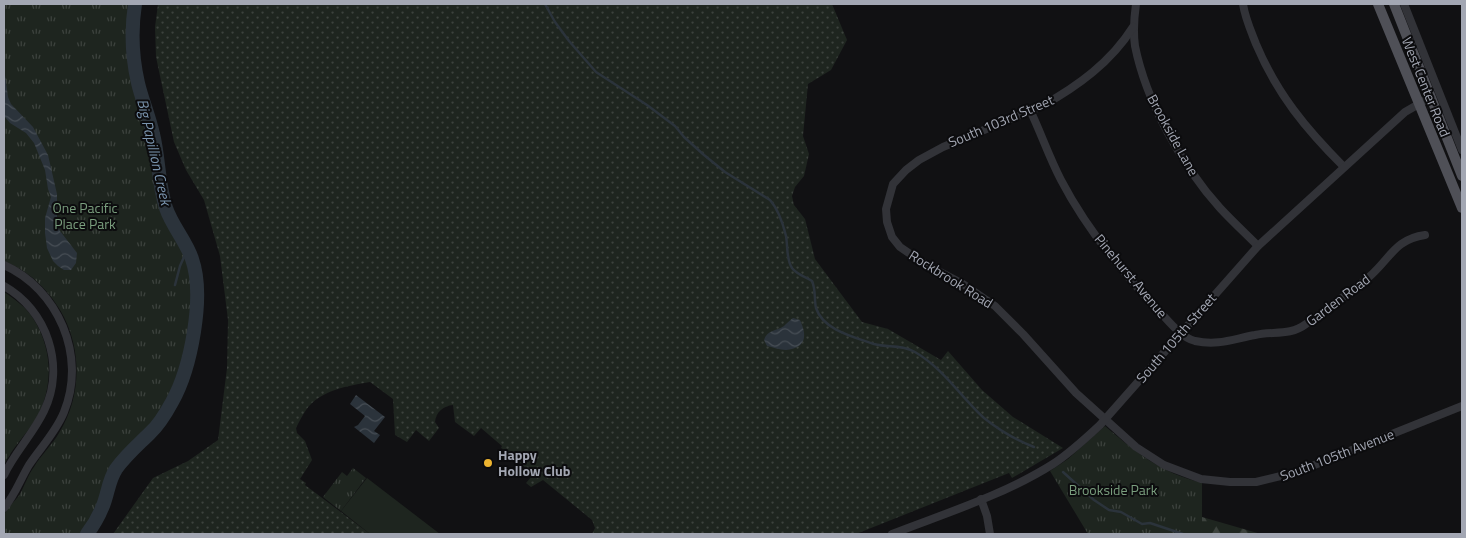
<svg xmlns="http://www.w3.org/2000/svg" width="1466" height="538" font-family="'Titillium Web',sans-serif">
<defs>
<pattern id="grass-dots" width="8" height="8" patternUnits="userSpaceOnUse" patternTransform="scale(1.25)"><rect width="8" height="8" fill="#1e251f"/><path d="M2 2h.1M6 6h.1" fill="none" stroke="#3c423d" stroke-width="1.8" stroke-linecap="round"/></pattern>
<pattern id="forest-firs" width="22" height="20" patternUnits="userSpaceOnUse" patternTransform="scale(1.25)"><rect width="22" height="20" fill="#1e251f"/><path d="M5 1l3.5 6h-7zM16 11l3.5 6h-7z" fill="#3c423d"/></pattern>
<pattern id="park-tufts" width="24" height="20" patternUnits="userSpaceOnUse" patternTransform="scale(1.25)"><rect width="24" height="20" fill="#1e251f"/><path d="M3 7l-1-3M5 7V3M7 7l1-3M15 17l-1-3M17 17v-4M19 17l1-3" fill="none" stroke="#3c423d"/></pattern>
<pattern id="water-waves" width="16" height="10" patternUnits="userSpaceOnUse" patternTransform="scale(1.25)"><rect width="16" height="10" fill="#2b333b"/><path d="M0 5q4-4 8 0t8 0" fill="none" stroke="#474e55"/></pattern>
</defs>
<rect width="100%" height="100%" fill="#111113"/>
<path fill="url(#grass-dots)" d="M 158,4 L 832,4 L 847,40 L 831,70 L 808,84 L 803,136 L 809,154 L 804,176 L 795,187 L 792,196 L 794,205 L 805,219 L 815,259 L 862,322 L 888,329 L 941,360 L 948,351 L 982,390 L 1013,417 L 1063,448 L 1012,478 L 1009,473 L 856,534 L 592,534 L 595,528 L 592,520 L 543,480 L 531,487 L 526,483 L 533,475 C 521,466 515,454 501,448 L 502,446 L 481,428 L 474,436 L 455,422 L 453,405 C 443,406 436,412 435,422 L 439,428 L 429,441 L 416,430 L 407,442 L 395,435 L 393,399 L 370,382 C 348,386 320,390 306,410 C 302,416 299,422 296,428 L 297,433 L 305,441 L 312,460 L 300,479 L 306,483 L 305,485 L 370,534 L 113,534 L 153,478 L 188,461 L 218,440 L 227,368 L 228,320 L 220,256 L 204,200 L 186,170 L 174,142 L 156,57 L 155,27 Z"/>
<path fill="url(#forest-firs)" d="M 1202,517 L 1261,534 L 1202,534 Z"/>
<g fill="url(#park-tufts)">
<path d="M 4,4 L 135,4 C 131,30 132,57 138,83 C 142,100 149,116 153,134 C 159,158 159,184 166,208 C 172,227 186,241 192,259 C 205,295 191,369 172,402 C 166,413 159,424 150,433 C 138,445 126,455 116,469 C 108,481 108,495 102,508 C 98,518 93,526 87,534 L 4,534 C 4,529 2,520 4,515 C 6,509 16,500 20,494 C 25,485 28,475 34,467 C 41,455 52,445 59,433 C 81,398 82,353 64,317 C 51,292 30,271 4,261 Z"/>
<path d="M 4,292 C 13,298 23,305 30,314 C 53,345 55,388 35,420 C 25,436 12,448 4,465 Z"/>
<path d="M 1105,426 C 1138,454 1160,472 1202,483 L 1202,534 L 1088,534 L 1050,471 L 1068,459 Z"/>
<path d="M 353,468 L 366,478 L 341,511 L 323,497 L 342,472 L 347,476 Z"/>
</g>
<path fill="#1e251f" d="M 367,478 L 440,534 L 370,534 L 341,511 Z"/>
<g fill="url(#water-waves)">
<path d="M 4,68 L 8,97 L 11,104 L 33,127 L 48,155 L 57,194 L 57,224 L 60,231 L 77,253 L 76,263 L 71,270 L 64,270 L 58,266 L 53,261 L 47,248 L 45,233 L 45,218 L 51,197 L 48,189 L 45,170 L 34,143 L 26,133 L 10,123 L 4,116 Z"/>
<path d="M 793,318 L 800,320 C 807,335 807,348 786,350 C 780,350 772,347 767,346 L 764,340 C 767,330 776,331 784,326 C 787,323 790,320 793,318 Z"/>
<path d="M 356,395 L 385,417 L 374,431 L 380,435 L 374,443 L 354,427 L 358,425 L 365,416 L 350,404 Z"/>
</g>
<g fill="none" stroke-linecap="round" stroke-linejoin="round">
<g stroke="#2b333b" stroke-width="2.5">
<path d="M 545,4 L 555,22 L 569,41 L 596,72 L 647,105 L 675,126 L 684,137 L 704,155 L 725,172 L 770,200 C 778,209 783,224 786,236 C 788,247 786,259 792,268 C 797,275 805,276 812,281 C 816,290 814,299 816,308 C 823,330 854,337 874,344 C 889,348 900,344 915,352 C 944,369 960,396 984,418 C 999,430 1016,440 1034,447"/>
<path d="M 175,285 L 180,266 L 188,248"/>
<path d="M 1063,472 L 1094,500 L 1109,510 L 1121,512 L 1142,524 L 1150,523 L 1183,534"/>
</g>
<path stroke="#2b333b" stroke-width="14" d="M 87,534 C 93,526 98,518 102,508 C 108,495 108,481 116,469 C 126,455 138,445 150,433 C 159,425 166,413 172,402 C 191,368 205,296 192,259 C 186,241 172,226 166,208 C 158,184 159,158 153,134 C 149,116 142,100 138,83 C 132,57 131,30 135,4"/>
<g stroke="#323338" stroke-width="8">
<path d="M 1136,4 C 1134,18 1133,32 1135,46 C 1146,101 1182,166 1220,208 C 1232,221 1245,233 1258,246"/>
<path d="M 1243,4 C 1245,18 1251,31 1256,44 C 1277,94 1306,129 1344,167"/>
<path d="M 1404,4 L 1462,150"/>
<path d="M 1133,27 C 1111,62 1078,86 1042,106 L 943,147 L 919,160 L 906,170 L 893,184 L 886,209 L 887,222 L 892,237 L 900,247 L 925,264 L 963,284 L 995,306 L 1023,334 L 1076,393 L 1136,447 L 1164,465 L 1201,479 L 1230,482 L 1256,482 L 1297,472 L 1462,406"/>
<path d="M 1030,110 C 1041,133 1049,157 1061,180 C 1086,228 1120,270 1158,310 C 1168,320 1180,337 1195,341 C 1218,346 1233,339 1255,335 C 1273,331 1290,336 1306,324 C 1327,309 1349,293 1369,277 C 1390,259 1395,239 1425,235"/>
<path d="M 4,265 C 58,289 87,356 64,412 C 56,432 41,447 29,465 C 20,480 15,495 4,508"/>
<path d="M 4,286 C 47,310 66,366 44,411 C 33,434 15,452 4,475"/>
<path d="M 981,499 L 987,516 L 990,534"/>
<path d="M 892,534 C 946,513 1004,495 1053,464 C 1070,453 1085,439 1100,425 L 1258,246 L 1405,112 L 1431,97"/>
</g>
<g stroke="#4f5057" stroke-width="10">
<path d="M 1378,4 L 1462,208"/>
<path d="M 1394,4 L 1462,176"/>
</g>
</g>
<circle fill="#edb430" stroke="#0c0c0e" stroke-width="2" cx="488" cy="463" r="5"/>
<g text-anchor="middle" stroke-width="4" stroke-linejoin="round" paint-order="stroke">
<g font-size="14" fill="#a3a7b3" stroke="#0c0c0e">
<text transform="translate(1426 87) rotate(68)" y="5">West Center Road</text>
<text transform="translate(1001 121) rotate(-23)" y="5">South 103rd Street</text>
<text transform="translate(1173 135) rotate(61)" y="5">Brookside Lane</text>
<text transform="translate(1131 276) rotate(50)" y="5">Pinehurst Avenue</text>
<text transform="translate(951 279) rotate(32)" y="5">Rockbrook Road</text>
<text transform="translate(1338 300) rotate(-37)" y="5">Garden Road</text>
<text transform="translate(1176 338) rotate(-49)" y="5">South 105th Street</text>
<text transform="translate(1337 455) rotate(-21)" y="5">South 105th Avenue</text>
</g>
<g font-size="14" fill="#7a9e7e" stroke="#0c0c0e">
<text x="85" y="213">One Pacific<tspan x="85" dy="16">Place Park</tspan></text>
<text x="1113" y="495">Brookside Park</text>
</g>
<g font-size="14" font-weight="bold" fill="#a3a7b3" stroke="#0c0c0e" text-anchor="start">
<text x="498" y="460">Happy<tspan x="498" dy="16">Hollow Club</tspan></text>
</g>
<g font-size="15" font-style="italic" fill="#7a94ae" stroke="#0c0c0e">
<text transform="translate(154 152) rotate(77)" y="5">Big Papillion Creek</text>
</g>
</g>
<rect width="1466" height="538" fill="none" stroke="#a3a7b3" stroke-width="10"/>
</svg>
